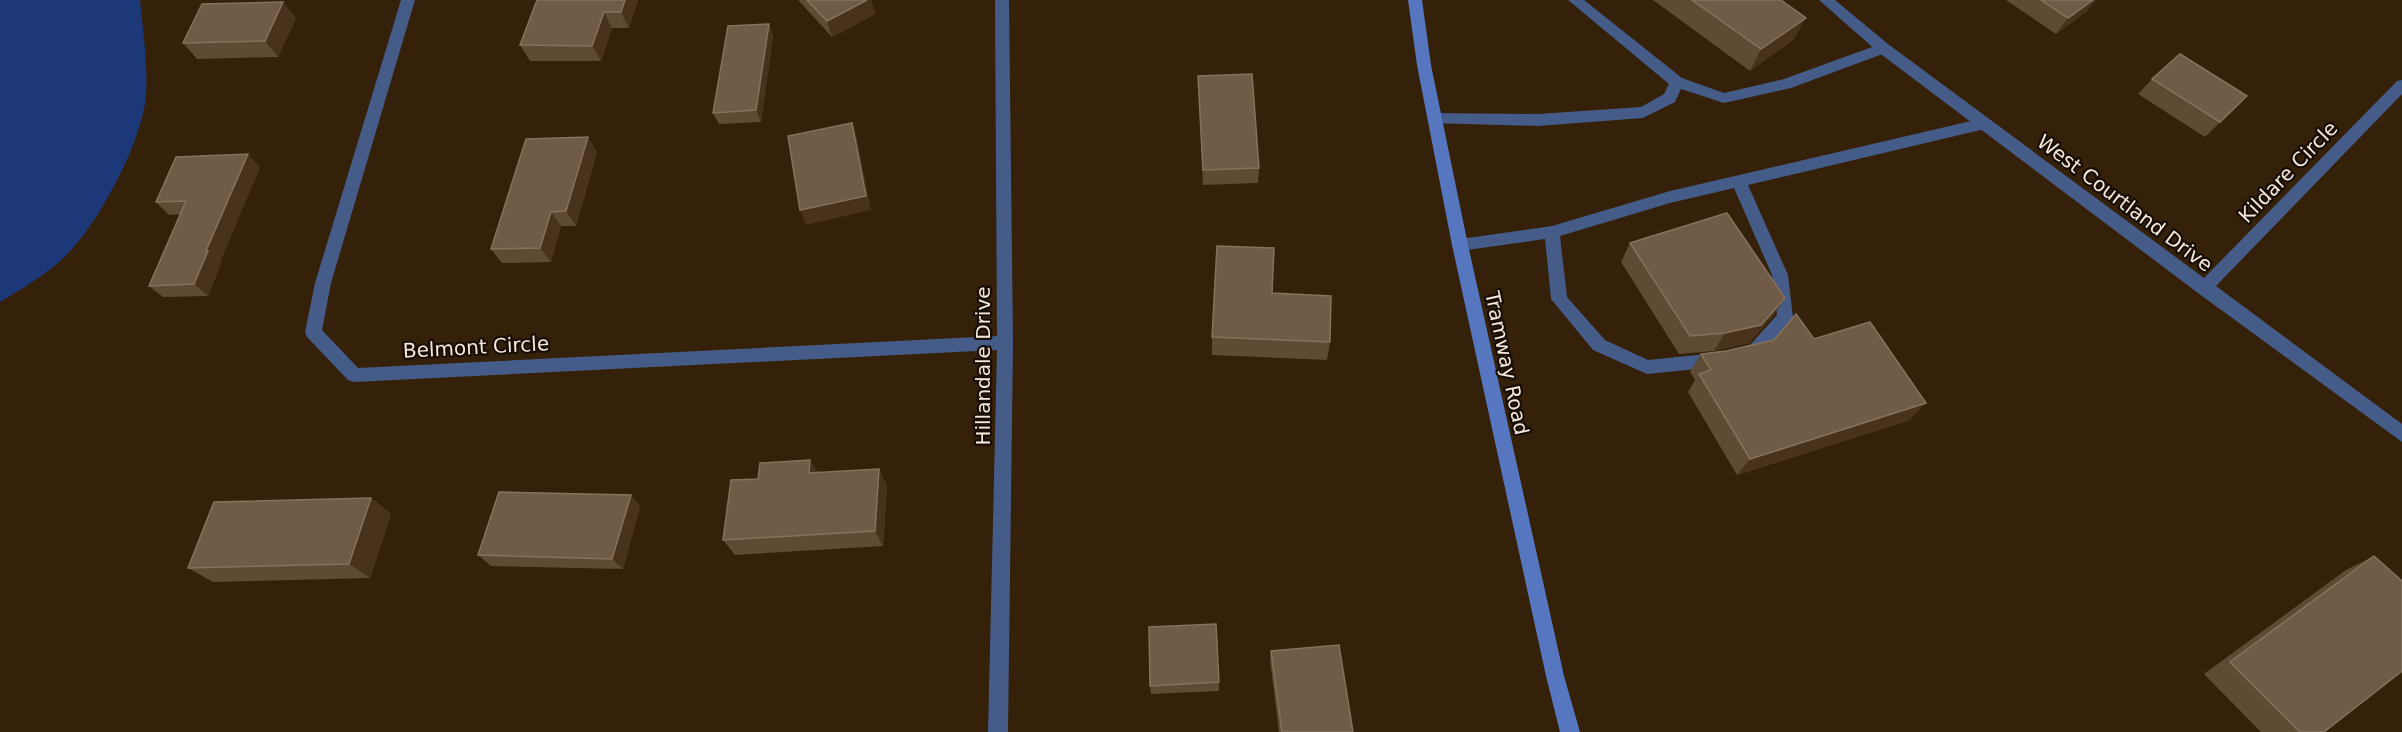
<svg xmlns="http://www.w3.org/2000/svg" width="2402" height="732" font-family="'DejaVu Sans',sans-serif">
<rect width="100%" height="100%" fill="#352109"/>
<path fill="#1d3878" d="M 0,0 L 140,0 C 143,32 148,64 146,96 C 142,141 103,214 73,248 C 54,270 25,287 0,302 Z"/>
<g fill="none" stroke-linecap="round" stroke-linejoin="round">
<g fill="#455b88" fill-rule="evenodd">
<path d="M 1568,0 L 1584,0 L 1682,78 L 1724,93 L 1784,79 L 1883,43 L 1890,48 L 1888,52 L 1791,88 L 1724,103 L 1681,89 L 1675,102 L 1643,118 L 1538,126 L 1430,123 L 1428,119 L 1430,115 L 1435,113 L 1538,114 L 1641,107 L 1664,94 L 1669,84 Z"/>
<path d="M 1984,118 L 1989,120 L 1991,124 L 1989,128 L 1748,185 L 1788,275 L 1793,317 L 1761,356 C 1753,359 1746,361 1738,358 L 1736,353 L 1738,348 L 1750,345 L 1777,315 L 1772,275 L 1734,188 L 1670,203 L 1560,236 L 1567,297 L 1605,340 L 1648,360 L 1716,353 L 1722,355 L 1724,360 L 1722,365 L 1716,367 L 1647,374 L 1593,350 L 1551,299 L 1545,239 L 1460,251 L 1454,249 L 1452,245 L 1454,241 L 1460,239 L 1552,226 L 1670,191 Z"/>
</g>
<g fill="#455b88" fill-rule="evenodd">
<path d="M 401,0 L 415,0 L 331,283 L 322,330 L 358,368 L 997,336 L 995,0 L 1009,0 L 1013,343 L 1008,732 L 988,732 L 997,350 L 354,382 L 348,380 L 307,337 L 305,332 L 315,283 Z"/>
<path d="M 1819,0 L 1835,0 L 1888,44 L 2204,278 L 2397,81 L 2402,80 L 2402,94 L 2216,286 L 2402,424 L 2402,442 L 2198,293 L 1878,52 Z"/>
</g>
<path fill="#5677c0" fill-rule="evenodd" d="M 1408,0 L 1422,0 L 1431,65 L 1468,245 L 1564,676 L 1580,732 L 1560,732 L 1546,676 L 1452,245 L 1417,65 Z"/>
</g>
<g fill="#5f4a34">
<path d="M 537,0 L 638,0 L 629,28 L 612,28 L 601,61 L 530,61 L 520,45 Z"/>
<path d="M 798,0 L 871,0 L 875,14 L 832,37 Z"/>
<path d="M 1653,0 L 1781,0 L 1794,39 L 1750,71 Z"/>
<path d="M 2006,0 L 2096,0 L 2087,11 L 2056,34 Z"/>
<path d="M 296,18 L 278,57 L 197,59 L 183,43 Z"/>
<path d="M 769,24 L 773,36 L 761,122 L 719,124 L 713,113 Z"/>
<path d="M 1198,76 L 1259,168 L 1258,183 L 1203,185 Z"/>
<path d="M 2152,79 L 2247,96 L 2205,137 L 2138,94 Z"/>
<path d="M 597,152 L 576,226 L 561,226 L 551,262 L 502,263 L 491,249 Z"/>
<path d="M 260,167 L 220,262 L 221,263 L 208,296 L 163,297 L 149,286 L 181,214 L 169,215 L 156,202 Z"/>
<path d="M 1630,243 L 1785,298 L 1772,317 L 1749,343 L 1714,351 L 1679,354 L 1621,262 Z"/>
<path d="M 1272,293 L 1330,342 L 1327,360 L 1212,355 L 1212,337 Z"/>
<path d="M 1814,339 L 1910,420 L 1737,475 L 1688,392 L 1695,380 L 1690,372 L 1701,354 Z"/>
<path d="M 817,473 L 887,485 L 883,546 L 735,555 L 723,540 L 758,479 Z"/>
<path d="M 371,498 L 391,514 L 370,578 L 213,582 L 188,568 Z"/>
<path d="M 640,506 L 623,569 L 491,566 L 478,555 Z"/>
<path d="M 2374,556 L 2324,732 L 2261,732 L 2204,674 L 2346,570 Z"/>
<path d="M 1271,651 L 1353,732 L 1279,732 L 1270,660 Z"/>
<path d="M 1219,682 L 1219,691 L 1151,694 L 1150,686 Z"/>
</g>
<g fill="#48321b">
<path d="M 625,0 L 638,0 L 629,28 L 621,12 Z"/>
<path d="M 867,0 L 871,0 L 875,14 L 832,37 L 827,21 Z"/>
<path d="M 2093,0 L 2096,0 L 2087,11 L 2056,34 L 2068,18 Z"/>
<path d="M 283,2 L 296,18 L 278,57 L 265,41 Z"/>
<path d="M 604,12 L 612,28 L 601,61 L 592,46 Z"/>
<path d="M 1806,18 L 1794,39 L 1750,71 L 1761,49 Z"/>
<path d="M 769,24 L 773,36 L 761,122 L 756,110 Z"/>
<path d="M 2247,96 L 2232,112 L 2205,137 L 2220,122 Z"/>
<path d="M 852,123 L 857,138 L 871,210 L 806,225 L 800,210 Z"/>
<path d="M 588,137 L 597,152 L 576,226 L 566,211 Z"/>
<path d="M 248,154 L 260,167 L 220,262 L 221,263 L 208,296 L 194,284 L 206,251 Z"/>
<path d="M 551,212 L 561,226 L 551,262 L 540,248 Z"/>
<path d="M 1785,298 L 1772,317 L 1749,343 L 1714,351 L 1725,333 Z"/>
<path d="M 1926,403 L 1910,420 L 1737,475 L 1750,459 Z"/>
<path d="M 810,460 L 820,476 L 809,473 Z"/>
<path d="M 879,469 L 887,485 L 883,546 L 875,531 Z"/>
<path d="M 631,495 L 640,506 L 623,569 L 612,559 Z"/>
<path d="M 371,498 L 391,514 L 370,578 L 349,564 Z"/>
</g>
<g fill="#705b46" stroke="#85715d" stroke-width="1.5">
<path d="M 537,0 L 625,0 L 621,12 L 604,12 L 592,46 L 520,45 Z"/>
<path d="M 807,0 L 867,0 L 827,21 Z"/>
<path d="M 1692,0 L 1781,0 L 1806,18 L 1761,49 Z"/>
<path d="M 2041,0 L 2093,0 L 2068,18 Z"/>
<path d="M 283,2 L 265,41 L 183,43 L 202,4 Z"/>
<path d="M 769,24 L 756,110 L 713,113 L 728,26 Z"/>
<path d="M 2180,54 L 2247,96 L 2220,122 L 2152,79 Z"/>
<path d="M 1252,74 L 1259,168 L 1203,170 L 1198,76 Z"/>
<path d="M 852,123 L 866,196 L 800,210 L 788,136 Z"/>
<path d="M 588,137 L 566,211 L 551,212 L 540,248 L 491,249 L 526,139 Z"/>
<path d="M 248,154 L 206,251 L 208,251 L 194,284 L 149,286 L 186,201 L 156,202 L 176,157 Z"/>
<path d="M 1727,213 L 1785,298 L 1761,325 L 1725,333 L 1690,336 L 1630,243 Z"/>
<path d="M 1217,246 L 1274,248 L 1272,293 L 1331,296 L 1330,342 L 1212,337 Z"/>
<path d="M 1796,314 L 1814,339 L 1870,322 L 1926,403 L 1750,459 L 1699,374 L 1711,370 L 1701,354 L 1726,351 L 1774,340 Z"/>
<path d="M 810,460 L 809,473 L 879,469 L 875,531 L 723,540 L 731,480 L 758,479 L 760,463 Z"/>
<path d="M 499,492 L 631,495 L 612,559 L 478,555 Z"/>
<path d="M 371,498 L 349,564 L 188,568 L 214,502 Z"/>
<path d="M 2374,556 L 2402,581 L 2402,671 L 2324,732 L 2300,732 L 2230,662 Z"/>
<path d="M 1216,624 L 1219,682 L 1150,686 L 1149,627 Z"/>
<path d="M 1339,645 L 1353,732 L 1282,732 L 1271,651 Z"/>
</g>
<g text-anchor="middle" stroke-width="4.5" stroke-linejoin="round" paint-order="stroke">
<g font-size="20" fill="#f6e9db" stroke="#160d04">
<text transform="translate(2288 172) rotate(-46)" y="7">Kildare Circle</text>
<text transform="translate(2125 203) rotate(37)" y="7">West Courtland Drive</text>
<text transform="translate(476 347) rotate(-3)" y="7">Belmont Circle</text>
<text transform="translate(1507 363) rotate(78)" y="7">Tramway Road</text>
<text transform="translate(983 366) rotate(-90)" y="7">Hillandale Drive</text>
</g>
</g>
</svg>
